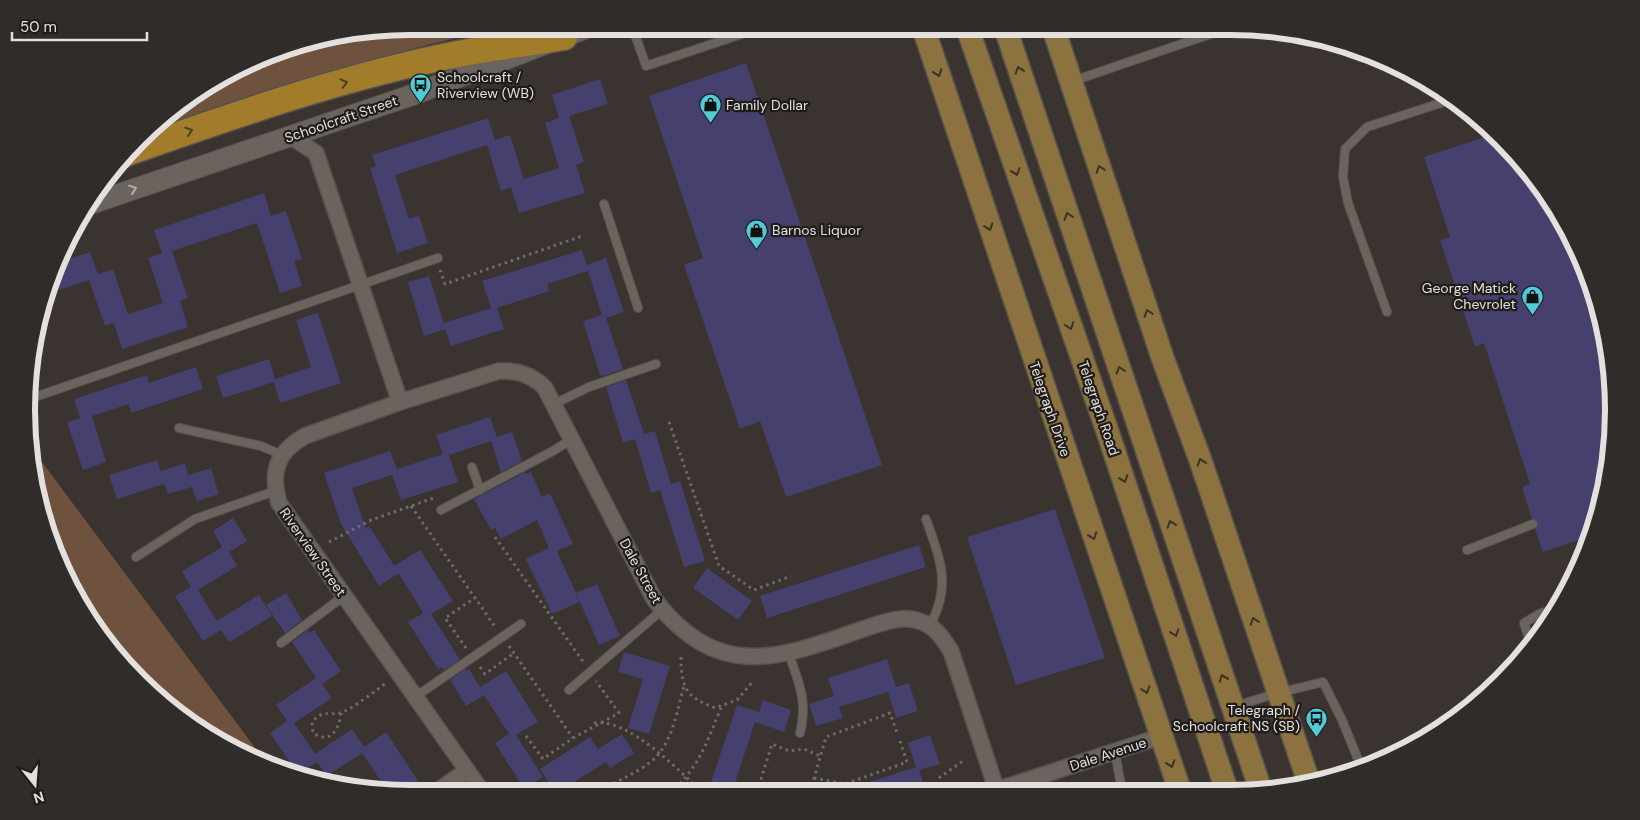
<svg xmlns="http://www.w3.org/2000/svg" width="1640" height="820" font-family="'DM Sans',sans-serif">
<rect width="100%" height="100%" fill="#3a332f"/>
<g fill="#6f523d">
<path d="M 410,26 L 505,26 L 427,45 L 331,71 L 148,132 L 176,106 L 286,47 Z"/>
<path d="M 30,446 L 268,765 L 241,754 L 139,682 L 66,579 L 30,460 Z"/>
</g>
<g fill="#45406d">
<path d="M 746,63 L 882,465 L 786,497 L 760,421 L 740,429 L 684,265 L 703,258 L 649,96 Z"/>
<path d="M 600,79 L 608,104 L 569,116 L 584,162 L 576,165 L 585,193 L 519,213 L 511,187 L 501,191 L 487,145 L 395,175 L 409,219 L 419,216 L 428,243 L 397,253 L 370,168 L 376,166 L 372,155 L 488,118 L 495,140 L 510,135 L 524,179 L 559,168 L 545,123 L 559,118 L 552,95 Z"/>
<path d="M 1494,134 L 1518,157 L 1562,218 L 1593,286 L 1610,360 L 1613,435 L 1601,509 L 1591,536 L 1543,552 L 1535,529 L 1538,522 L 1532,519 L 1522,487 L 1530,484 L 1484,343 L 1475,347 L 1440,240 L 1450,237 L 1424,157 Z"/>
<path d="M 264,193 L 271,216 L 286,211 L 302,259 L 294,261 L 302,286 L 280,293 L 257,223 L 172,251 L 188,298 L 180,301 L 188,327 L 122,349 L 114,323 L 105,326 L 89,280 L 50,293 L 61,262 L 90,252 L 98,274 L 113,269 L 128,314 L 163,303 L 148,258 L 162,253 L 154,230 Z"/>
<path d="M 582,250 L 587,265 L 606,258 L 624,312 L 606,318 L 623,369 L 602,376 L 600,375 L 583,321 L 602,315 L 588,271 L 547,284 L 549,291 L 497,308 L 504,329 L 451,346 L 445,329 L 424,336 L 408,282 L 429,276 L 444,323 L 491,308 L 482,281 Z"/>
<path d="M 318,313 L 341,383 L 280,403 L 274,382 L 223,398 L 216,376 L 269,359 L 275,379 L 311,367 L 296,320 Z"/>
<path d="M 196,367 L 203,389 L 131,413 L 129,404 L 92,416 L 106,462 L 83,470 L 67,422 L 80,418 L 74,399 L 147,375 L 149,383 Z"/>
<path d="M 626,380 L 644,434 L 655,431 L 671,484 L 680,481 L 705,561 L 684,567 L 660,490 L 651,493 L 635,439 L 623,443 L 606,387 Z"/>
<path d="M 490,417 L 497,437 L 512,432 L 522,461 L 501,472 L 491,441 L 449,455 L 458,482 L 401,500 L 392,475 L 352,488 L 366,529 L 369,526 L 399,573 L 379,586 L 341,524 L 324,473 L 390,451 L 397,469 L 443,454 L 436,435 Z"/>
<path d="M 157,460 L 161,471 L 185,463 L 188,475 L 211,468 L 219,494 L 197,501 L 192,487 L 168,494 L 164,484 L 117,499 L 109,475 Z"/>
<path d="M 525,472 L 526,474 L 531,472 L 542,497 L 550,493 L 573,544 L 557,551 L 580,602 L 552,614 L 526,559 L 549,548 L 537,520 L 501,539 L 495,528 L 491,530 L 474,499 Z"/>
<path d="M 1055,509 L 1105,658 L 1016,685 L 967,537 Z"/>
<path d="M 233,518 L 247,541 L 229,552 L 237,566 L 198,590 L 217,621 L 259,595 L 272,616 L 229,642 L 221,630 L 203,641 L 175,596 L 191,587 L 182,571 L 222,547 L 213,531 Z"/>
<path d="M 919,545 L 926,567 L 767,618 L 760,596 Z"/>
<path d="M 420,550 L 453,601 L 431,614 L 460,660 L 444,670 L 442,667 L 438,669 L 408,622 L 423,613 L 394,566 Z"/>
<path d="M 707,568 L 752,601 L 738,620 L 693,588 Z"/>
<path d="M 597,584 L 620,636 L 599,645 L 576,593 Z"/>
<path d="M 286,593 L 302,620 L 285,633 L 266,605 Z"/>
<path d="M 308,630 L 310,633 L 314,630 L 341,671 L 322,684 L 332,698 L 294,723 L 315,754 L 352,729 L 364,747 L 386,732 L 426,793 L 389,793 L 362,753 L 327,776 L 317,762 L 298,774 L 270,733 L 287,721 L 276,705 L 316,678 L 292,642 Z"/>
<path d="M 624,652 L 670,666 L 649,734 L 628,728 L 643,679 L 618,672 Z"/>
<path d="M 887,659 L 896,687 L 909,683 L 918,711 L 896,718 L 888,692 L 839,707 L 843,718 L 816,726 L 809,704 L 834,696 L 828,678 Z"/>
<path d="M 465,669 L 467,671 L 469,669 L 480,687 L 506,671 L 538,722 L 516,735 L 543,777 L 524,789 L 495,743 L 509,734 L 484,695 L 466,706 L 450,680 Z"/>
<path d="M 763,700 L 791,710 L 784,732 L 755,722 L 732,792 L 720,792 L 709,788 L 737,705 L 759,712 Z"/>
<path d="M 622,734 L 634,753 L 610,768 L 606,762 L 558,792 L 554,792 L 540,769 L 590,737 L 598,749 Z"/>
<path d="M 930,735 L 940,764 L 919,770 L 926,791 L 849,792 L 848,789 L 916,767 L 908,743 Z"/>
</g>
<g fill="none" stroke-linecap="round" stroke-linejoin="round">
<defs>
<g id="lane">
<path d="M 632,26 L 646,66 L 745,33"/>
<path d="M 1073,81 L 1231,27"/>
<path d="M 604,204 L 638,308"/>
<path d="M 1387,312 L 1348,203 L 1343,177 L 1345,149 L 1367,127 L 1453,99"/>
<path d="M 32,398 L 438,258"/>
<path d="M 554,404 L 589,387 L 656,364"/>
<path d="M 179,428 L 261,446 L 282,455"/>
<path d="M 472,467 L 480,490"/>
<path d="M 441,510 L 553,451 L 572,439"/>
<path d="M 926,519 C 940,559 952,585 930,625"/>
<path d="M 1467,550 L 1533,524"/>
<path d="M 136,557 L 195,519 L 275,491"/>
<path d="M 66,579 L 141,683"/>
<path d="M 281,643 L 344,596"/>
<path d="M 1531,645 L 1524,623 L 1539,614 L 1554,609"/>
<path d="M 789,654 C 799,683 808,702 800,733"/>
<path d="M 569,690 L 662,610"/>
<path d="M 415,697 L 521,624"/>
<path d="M 1236,706 L 1278,693 L 1323,682 L 1342,720 L 1362,769"/>
<path d="M 1115,752 L 1122,791"/>
</g>
<g id="street">
<path d="M 290,136 L 316,153 L 400,402"/>
<path d="M 997,790 L 1162,736"/>
<path d="M 435,793 L 467,770"/>
<path d="M 483,793 L 279,503 C 270,471 277,452 305,436 L 400,402 L 499,371 C 518,370 532,375 545,388 L 654,599 C 718,682 778,659 863,629 C 882,623 902,614 922,622 C 936,627 943,639 951,651 L 997,791"/>
</g>
<path id="secondary" d="M 87,205 L 418,93 L 592,26"/>
<g id="primary">
<path d="M 923,27 L 1180,791"/>
<path d="M 967,27 L 1108,433 L 1227,791"/>
<path d="M 1005,27 L 1261,791"/>
<path d="M 1053,27 L 1163,359 L 1200,459 L 1309,783"/>
</g>
<path id="highway" d="M 126,153 C 235,115 345,76 458,54 C 493,47 529,43 564,37"/>
</defs>
<use href="#lane" stroke="#58524e" stroke-width="10"/>
<use href="#street" stroke="#58524e" stroke-width="18"/>
<use href="#secondary" stroke="#58524e" stroke-width="22"/>
<use href="#primary" stroke="#58524e" stroke-width="25"/>
<use href="#highway" stroke="#58524e" stroke-width="29"/>
<g stroke="#716b67" stroke-width="3" stroke-dasharray="2.5 4" stroke-linecap="butt">
<path d="M 440,270 L 445,284 L 582,236"/>
<path d="M 669,422 L 719,566 L 754,590 L 791,576"/>
<path d="M 411,506 L 496,628"/>
<path d="M 495,537 L 584,663"/>
<path d="M 329,542 L 371,520 L 434,498"/>
<path d="M 509,646 L 573,738"/>
<path d="M 466,648 L 445,618 L 475,598"/>
<path d="M 681,657 C 681,688 686,697 715,708 L 737,700 L 754,680"/>
<path d="M 480,667 L 485,674 L 514,653"/>
<path d="M 341,713 C 339,729 331,745 313,733 L 312,722 C 324,709 326,716 340,713 C 348,712 378,689 386,683"/>
<path d="M 594,723 C 629,718 678,770 702,792"/>
<path d="M 526,736 L 543,759 L 573,738 L 619,713 L 596,681"/>
<path d="M 814,778 L 845,784 L 907,762 L 900,741"/>
<path d="M 936,791 L 940,777 L 963,761"/>
<path d="M 596,792 C 615,782 636,774 653,760 C 673,742 677,710 684,686"/>
<path d="M 670,792 C 698,771 708,739 721,708"/>
<path d="M 757,792 L 772,744 L 789,751 L 804,749 L 820,756"/>
<path d="M 810,792 L 826,737 L 890,713 L 897,733"/>
</g>
<use href="#lane" stroke="#6b635e" stroke-width="8"/>
<use href="#street" stroke="#6b635e" stroke-width="15"/>
<use href="#secondary" stroke="#6b635e" stroke-width="20"/>
<use href="#primary" stroke="#8b723f" stroke-width="22"/>
<use href="#highway" stroke="#a07c2b" stroke-width="26"/>
</g>
<defs><path id="oneway-chevron" d="M-2-3.5L2.5 0L-2 3.5" fill="none" stroke-width="1.6" stroke-linecap="round" stroke-linejoin="round" transform="scale(1.25)"/></defs>
<g stroke="#3a3223">
<use href="#oneway-chevron" transform="translate(1019 70) rotate(-109)"/>
<use href="#oneway-chevron" transform="translate(938 73) rotate(71)"/>
<use href="#oneway-chevron" transform="translate(1100 169) rotate(-108)"/>
<use href="#oneway-chevron" transform="translate(1016 172) rotate(71)"/>
<use href="#oneway-chevron" transform="translate(1068 216) rotate(-108)"/>
<use href="#oneway-chevron" transform="translate(989 227) rotate(71)"/>
<use href="#oneway-chevron" transform="translate(1148 313) rotate(-108)"/>
<use href="#oneway-chevron" transform="translate(1070 326) rotate(71)"/>
<use href="#oneway-chevron" transform="translate(1120 370) rotate(-108)"/>
<use href="#oneway-chevron" transform="translate(1201 462) rotate(-109)"/>
<use href="#oneway-chevron" transform="translate(1124 479) rotate(71)"/>
<use href="#oneway-chevron" transform="translate(1171 524) rotate(-109)"/>
<use href="#oneway-chevron" transform="translate(1093 536) rotate(71)"/>
<use href="#oneway-chevron" transform="translate(1254 621) rotate(-109)"/>
<use href="#oneway-chevron" transform="translate(1175 633) rotate(71)"/>
<use href="#oneway-chevron" transform="translate(1223 678) rotate(-109)"/>
<use href="#oneway-chevron" transform="translate(1146 690) rotate(71)"/>
<use href="#oneway-chevron" transform="translate(1171 764) rotate(71)"/>
</g>
<g stroke="#4c3e20">
<use href="#oneway-chevron" transform="translate(344 83) rotate(-14)"/>
<use href="#oneway-chevron" transform="translate(189 131) rotate(-19)"/>
</g>
<use stroke="#b4aeaa" href="#oneway-chevron" transform="translate(133 189) rotate(-19)"/>
<defs>
<symbol id="bus-pin" viewBox="-11 -11 22 30"><path d="M0 17L-7.5 6A9.5 9.5 0 1 1 7.5 6Z" fill="#52cbd8" stroke="#1f1c1a"/><path d="M-5-6H5V4H4V6H2V4H-2V6H-4V4H-5ZM-3.5-4V0h7V-4ZM-3.5 1.2v1.5H-2V1.2ZM2 1.2v1.5H3.5V1.2Z" fill="#111"/></symbol>
<symbol id="shop-pin" viewBox="-11 -11 22 30"><path d="M0 17L-7.5 6A9.5 9.5 0 1 1 7.5 6Z" fill="#52cbd8" stroke="#1f1c1a"/><path d="M-5-2.5h2.3a2.7 3.5 0 0 1 5.4 0H5L5.5 6h-11ZM-1.5-2.5h3a1.5 2.3 0 0 0-3 0Z" fill="#111"/></symbol>
</defs>
<g fill-rule="evenodd">
<use href="#bus-pin" x="408" y="72" width="25" height="34"/>
<use href="#shop-pin" x="698" y="92" width="25" height="34"/>
<use href="#shop-pin" x="744" y="218" width="25" height="34"/>
<use href="#shop-pin" x="1520" y="284" width="25" height="34"/>
<use href="#bus-pin" x="1304" y="706" width="25" height="34"/>
</g>
<g text-anchor="middle" stroke-width="4.5" stroke-linejoin="round" paint-order="stroke">
<g font-size="14" fill="#e4e0dd" stroke="#1f1c1a" text-anchor="start">
<text x="437" y="82">Schoolcraft /<tspan x="437" dy="16">Riverview (WB)</tspan></text>
<text x="726" y="110">Family Dollar</text>
<text x="772" y="235">Barnos Liquor</text>
<text x="1516" y="293" text-anchor="end">George Matick<tspan x="1516" dy="16">Chevrolet</tspan></text>
<text x="1300" y="715" text-anchor="end">Telegraph /<tspan x="1300" dy="16">Schoolcraft NS (SB)</tspan></text>
</g>
<g font-size="14" fill="#e4e0dd" stroke="#1f1c1a">
<text transform="translate(341 119) rotate(-19)" y="5">Schoolcraft Street</text>
<text transform="translate(1099 408) rotate(71)" y="5">Telegraph Road</text>
<text transform="translate(1050 409) rotate(71)" y="5">Telegraph Drive</text>
<text transform="translate(313 552) rotate(55)" y="5">Riverview Street</text>
<text transform="translate(641 571) rotate(61)" y="5">Dale Street</text>
<text transform="translate(1108 754) rotate(-18)" y="5">Dale Avenue</text>
</g>
</g>
<path d="M0 0H1640V820H0ZM410 35H1230A375 375 0 0 1 1605 410V410A375 375 0 0 1 1230 785H410A375 375 0 0 1 35 410V410A375 375 0 0 1 410 35Z" fill="#2f2c2a" fill-rule="evenodd"/>
<path fill="none" stroke="#e4e0dd" stroke-width="6" d="M410 35H1230A375 375 0 0 1 1605 410V410A375 375 0 0 1 1230 785H410A375 375 0 0 1 35 410V410A375 375 0 0 1 410 35Z"/>
<g transform="translate(35 785) rotate(163)" stroke="#1f1c1a" stroke-width="4" paint-order="stroke">
<path d="M0-4L9 19L0 12L-9 19Z" fill="#e4e0dd"/>
<text y="-8" font-size="14" font-weight="bold" text-anchor="middle" fill="#e4e0dd">N</text>
</g>
<path d="M12 32v8h135v-8" fill="none" stroke="#e4e0dd" stroke-width="2.5"/>
<text x="20" y="32" font-size="15" fill="#e4e0dd" stroke="#1f1c1a" stroke-width="4" paint-order="stroke">50 m</text>
</svg>
